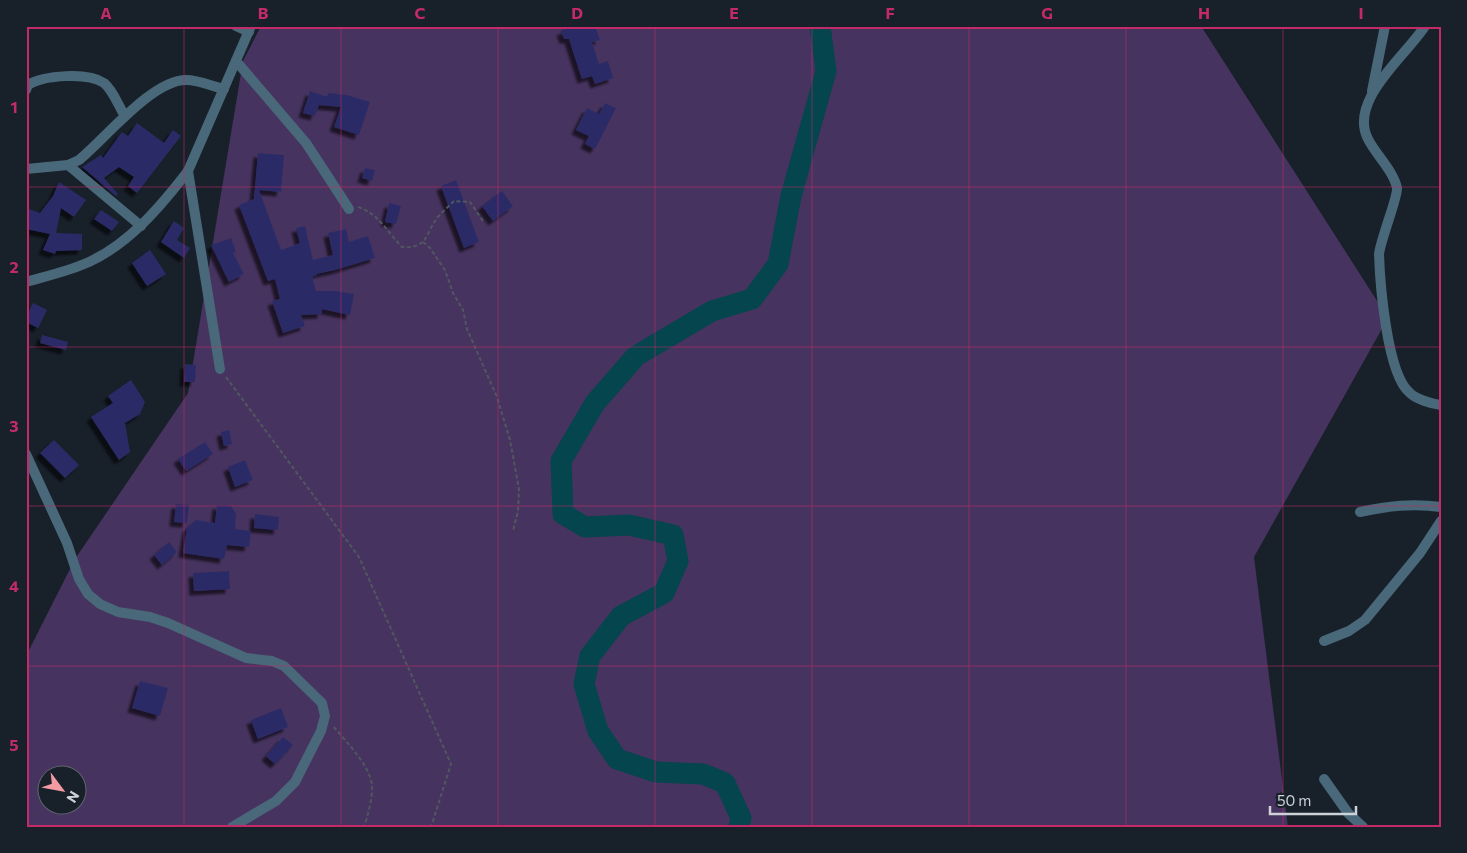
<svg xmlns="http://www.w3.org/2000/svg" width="1467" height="853" font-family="Commissioner,sans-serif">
<defs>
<filter id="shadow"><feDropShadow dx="-4.5" dy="4.5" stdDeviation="1" flood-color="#0009"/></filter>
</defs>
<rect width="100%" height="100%" fill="#18202a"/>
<path fill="#47335f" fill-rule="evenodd" d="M 261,26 L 1201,26 L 1388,318 L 1254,557 L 1288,827 L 26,827 L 26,656 L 75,559 L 188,393 L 243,61 ZM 48,776 L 78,776 L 78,806 L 48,806 Z"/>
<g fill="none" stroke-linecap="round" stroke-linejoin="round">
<path stroke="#04454e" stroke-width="21" d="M 739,827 L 741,818 L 725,783 L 703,774 L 656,772 L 617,759 L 598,731 L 584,684 L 590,656 L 621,616 L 664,593 L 678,561 L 673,535 L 629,525 L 585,527 L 563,514 L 561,461 L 595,403 L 636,356 L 712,311 L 752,299 L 778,264 L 791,196 L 826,71 L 820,26"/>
</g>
<g fill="#2c2c66" filter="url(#shadow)">
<path d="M 566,26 L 595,26 L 600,40 L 592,42 L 599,64 L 608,61 L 613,78 L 595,84 L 592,76 L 582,79 L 569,39 L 564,39 L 561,31 L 567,29 Z"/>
<path d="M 310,91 L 327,97 L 328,93 L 347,95 L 370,102 L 359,135 L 334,127 L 341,107 L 319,105 L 315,116 L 303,113 Z"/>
<path d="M 605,103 L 616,108 L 595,149 L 585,144 L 589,136 L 576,130 L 587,108 L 599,114 Z"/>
<path d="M 137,123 L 164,143 L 173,130 L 181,136 L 137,193 L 128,186 L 134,177 L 119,167 L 104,178 L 118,194 L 116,196 L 82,167 L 101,155 L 103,158 L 122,132 L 128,136 Z"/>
<path d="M 258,153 L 284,155 L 281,192 L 259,190 L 281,250 L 300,243 L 296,228 L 305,226 L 313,260 L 333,255 L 328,233 L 346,229 L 349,242 L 368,236 L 375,258 L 335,270 L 316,274 L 317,275 L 312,277 L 316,291 L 336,291 L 354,294 L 350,315 L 322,309 L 322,314 L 301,315 L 305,326 L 283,333 L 272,301 L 280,299 L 275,279 L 268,281 L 239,205 L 254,199 Z"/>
<path d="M 365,168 L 375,170 L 372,181 L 362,178 Z"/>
<path d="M 456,180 L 479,242 L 464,248 L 441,186 Z"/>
<path d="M 59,182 L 86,200 L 74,217 L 61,208 L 56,233 L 82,234 L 82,250 L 56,251 L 55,254 L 43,250 L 50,234 L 26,229 L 26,208 L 40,213 L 53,196 Z"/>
<path d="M 502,191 L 513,206 L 493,221 L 482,206 Z"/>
<path d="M 389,203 L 401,206 L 396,224 L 385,222 Z"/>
<path d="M 101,210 L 119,222 L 112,231 L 94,219 Z"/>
<path d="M 174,221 L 184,228 L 177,240 L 190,248 L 184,258 L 161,242 Z"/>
<path d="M 231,238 L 236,252 L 233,253 L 244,274 L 229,282 L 211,245 Z"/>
<path d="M 150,250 L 166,274 L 147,286 L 132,263 Z"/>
<path d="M 33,303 L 47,310 L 38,328 L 26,322 L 26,317 Z"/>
<path d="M 42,335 L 68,342 L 66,350 L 40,343 Z"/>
<path d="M 185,364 L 196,365 L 195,382 L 184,382 Z"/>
<path d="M 131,380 L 145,402 L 140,414 L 125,423 L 130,452 L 119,460 L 91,417 L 113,403 L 108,396 Z"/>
<path d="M 229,430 L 232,444 L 224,446 L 221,432 Z"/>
<path d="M 54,440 L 79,465 L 65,478 L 40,453 Z"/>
<path d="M 205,442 L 213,454 L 186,471 L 178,459 Z"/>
<path d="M 245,460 L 253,480 L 235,487 L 228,467 Z"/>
<path d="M 176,504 L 189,505 L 187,523 L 174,522 Z"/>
<path d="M 217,505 L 231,506 L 236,514 L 235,529 L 251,531 L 249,547 L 227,545 L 224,559 L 183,553 L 187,528 L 196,520 L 215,523 Z"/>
<path d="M 255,514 L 279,517 L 278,530 L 254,528 Z"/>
<path d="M 169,542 L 177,552 L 162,565 L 154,555 Z"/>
<path d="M 229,571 L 230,589 L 194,591 L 193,573 Z"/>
<path d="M 140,681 L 168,688 L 160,716 L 132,708 Z"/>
<path d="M 281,708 L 288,727 L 258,739 L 251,720 Z"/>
<path d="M 283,737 L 293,745 L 275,764 L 266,756 Z"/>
</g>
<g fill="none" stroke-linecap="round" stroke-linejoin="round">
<g stroke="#505760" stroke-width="2" stroke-dasharray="4 2.5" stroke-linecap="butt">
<path d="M 358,207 C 378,213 388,233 402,247 C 428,249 425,234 437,218 C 442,212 449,206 454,201 L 470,202 L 483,221"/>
<path d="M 423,242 L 430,248 L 445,270 L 453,293 L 463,310 L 467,329 L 497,397 L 510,440 L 519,489 L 518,511 L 513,531"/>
<path d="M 226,377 L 359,557 L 451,764 L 431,827"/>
<path d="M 334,727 C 347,743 369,764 372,785 C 373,797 368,815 364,827"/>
</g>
<g stroke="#496879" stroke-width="10">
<path d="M 236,26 L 249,32"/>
<path d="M 1425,26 C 1406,56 1348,100 1368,139 C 1376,155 1393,170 1397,188 C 1398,197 1381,238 1379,254 C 1380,284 1387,373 1409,392 C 1415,399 1432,404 1441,405"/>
<path d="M 236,61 L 306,143 L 349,209"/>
<path d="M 26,90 L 28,85 C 44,75 88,72 104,83 C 113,90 119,107 125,116"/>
<path d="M 1372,91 L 1385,26"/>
<path d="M 68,165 L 141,226"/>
<path d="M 26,169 L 68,165 L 79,160 C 105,139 152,80 186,80 C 198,80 212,86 224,89"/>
<path d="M 188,171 L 220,369"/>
<path d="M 26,282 C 47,276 69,271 89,262 C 130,243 161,206 188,171 L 251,26"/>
<path d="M 26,454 L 67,543 L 79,579 L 88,594 L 100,604 L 118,612 L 150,617 L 168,623 L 246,658 L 272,661 L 284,666 L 322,703 L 325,716 L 321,731 L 295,782 L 276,801 L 232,827"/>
<path d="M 1360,512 C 1388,506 1412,503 1441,507"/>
<path d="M 1324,641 L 1349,631 L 1365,620 L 1420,553 L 1441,521"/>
<path d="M 1324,779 L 1348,813 L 1363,827"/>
</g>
</g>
<path fill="none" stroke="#c32b68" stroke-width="1" stroke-opacity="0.55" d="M 184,26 L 184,827M 341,26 L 341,827M 498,26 L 498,827M 655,26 L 655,827M 812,26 L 812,827M 969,26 L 969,827M 1126,26 L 1126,827M 1283,26 L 1283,827M 26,187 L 1441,187M 26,347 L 1441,347M 26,506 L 1441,506M 26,666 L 1441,666"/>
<rect width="1467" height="853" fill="none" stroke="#18202a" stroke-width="55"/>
<g transform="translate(62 790) rotate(122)"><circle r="24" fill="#18202a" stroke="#606770"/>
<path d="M0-4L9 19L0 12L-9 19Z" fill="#f49aa3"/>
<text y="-8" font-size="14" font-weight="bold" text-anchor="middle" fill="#cdd2d9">N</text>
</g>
<path d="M1270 806v8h86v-8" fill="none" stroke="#cdd2d9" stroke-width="2.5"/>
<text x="1277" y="806" font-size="15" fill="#cdd2d9" stroke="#18202a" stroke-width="4" paint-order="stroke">50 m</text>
<rect x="28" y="28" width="1412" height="798" fill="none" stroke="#c32b68" stroke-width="2"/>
<g font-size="16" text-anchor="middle" font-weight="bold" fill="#c32b68">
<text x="106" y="19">A</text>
<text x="263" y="19">B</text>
<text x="420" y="19">C</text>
<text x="577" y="19">D</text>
<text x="734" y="19">E</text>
<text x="890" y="19">F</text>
<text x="1047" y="19">G</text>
<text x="1204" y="19">H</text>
<text x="1361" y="19">I</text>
<text x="14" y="113">1</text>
<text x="14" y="273">2</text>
<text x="14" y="432">3</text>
<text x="14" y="592">4</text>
<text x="14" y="751">5</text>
</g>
</svg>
